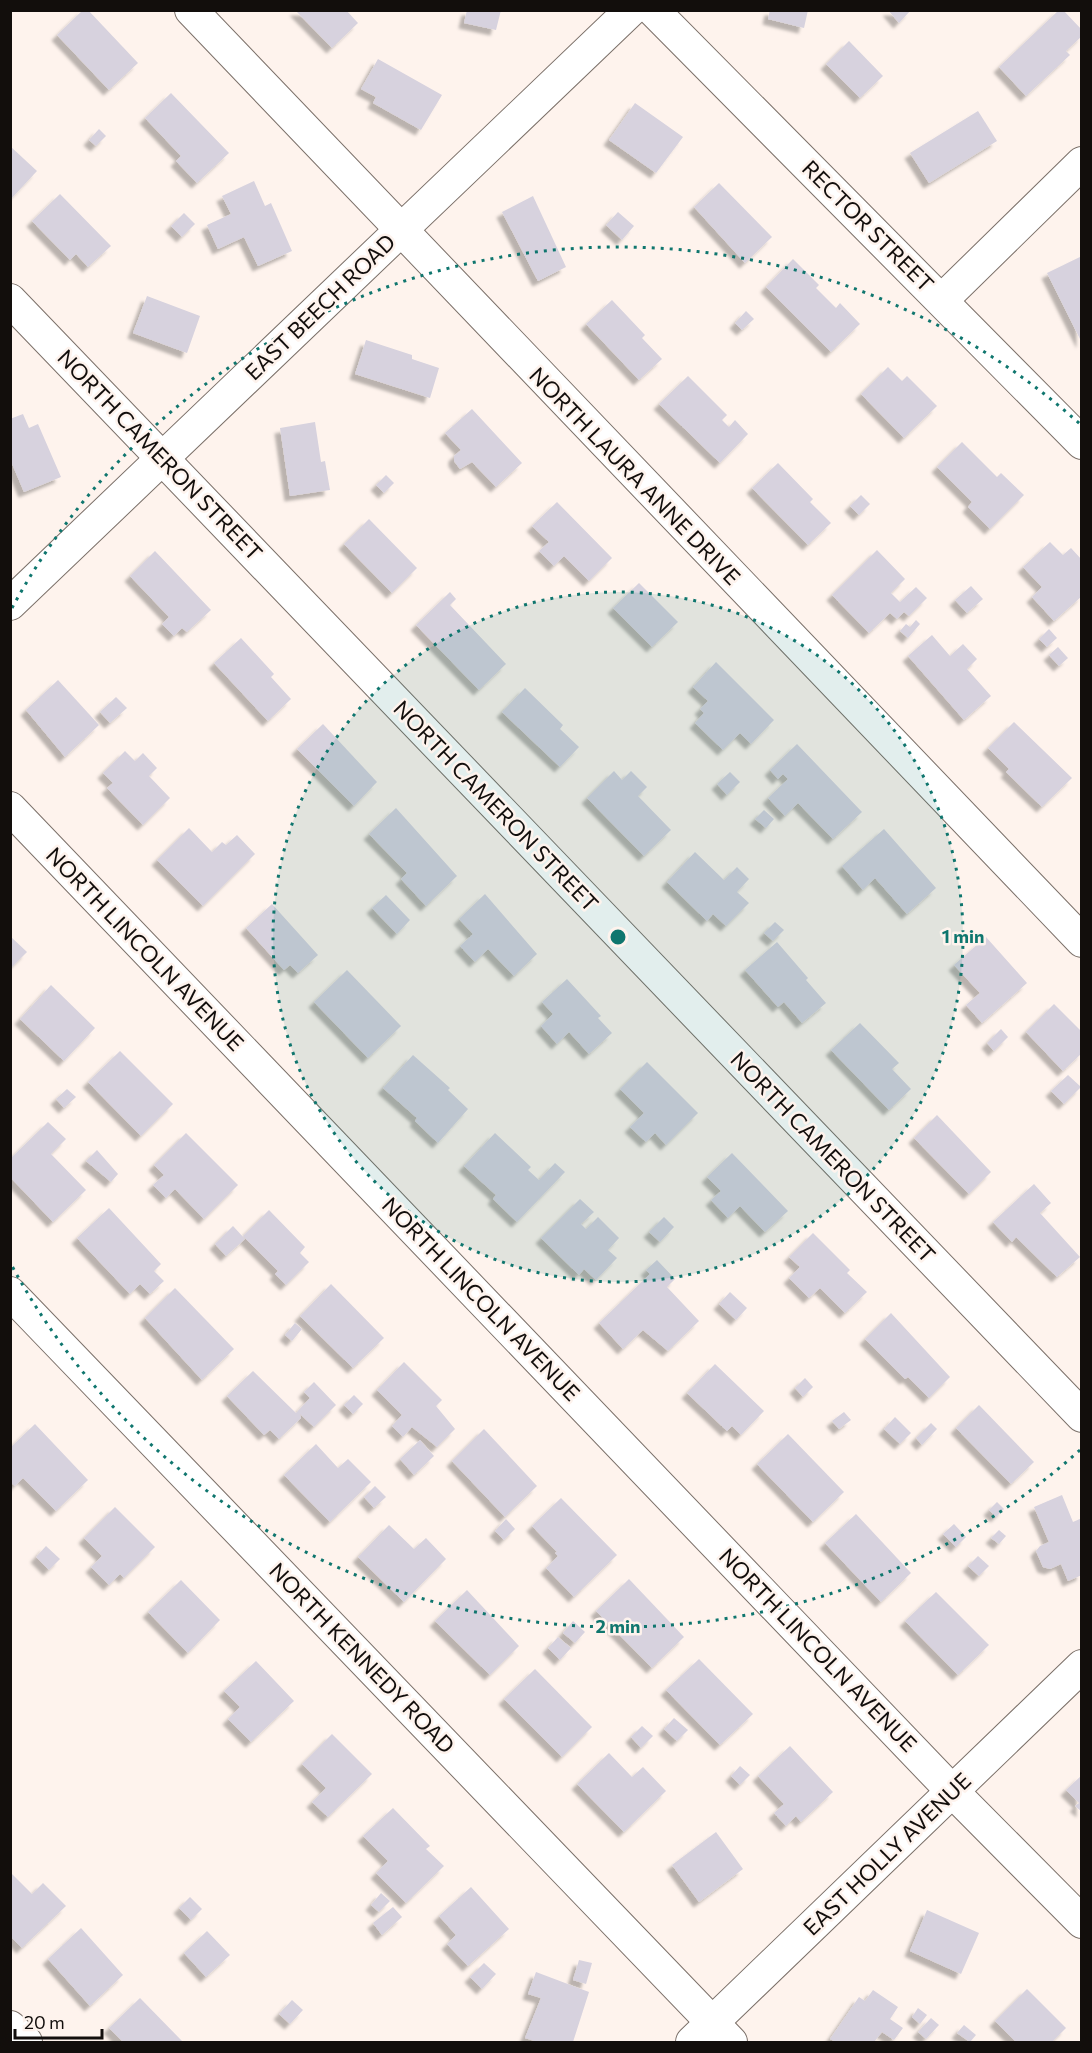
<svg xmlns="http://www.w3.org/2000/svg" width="1092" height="2053" font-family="Commissioner,sans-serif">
<defs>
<filter id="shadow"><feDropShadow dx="-5.5" dy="5.5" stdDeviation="1.5" flood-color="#0004"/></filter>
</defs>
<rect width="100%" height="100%" fill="#fef3ed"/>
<g fill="#d7d2de" filter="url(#shadow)">
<path d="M 83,10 L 88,10 L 138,63 L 109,90 L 57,35 Z"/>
<path d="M 295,10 L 346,10 L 358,23 L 332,48 Z"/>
<path d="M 467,10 L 501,10 L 496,30 L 464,23 Z"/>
<path d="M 770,10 L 808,10 L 804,28 L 768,19 Z"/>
<path d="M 888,10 L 911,10 L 899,23 Z"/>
<path d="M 1059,10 L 1063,10 L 1082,30 L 1082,36 L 1066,51 L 1070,55 L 1026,96 L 999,67 Z"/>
<path d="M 849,41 L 883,76 L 860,98 L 826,64 Z"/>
<path d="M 378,59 L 442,95 L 421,130 L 373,103 L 376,97 L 361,89 Z"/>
<path d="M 171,93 L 229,153 L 197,183 L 176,161 L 181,156 L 145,118 Z"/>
<path d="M 635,103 L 683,137 L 656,173 L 609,140 Z"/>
<path d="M 978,111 L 997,141 L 929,183 L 910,153 Z"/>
<path d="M 99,129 L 106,136 L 96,146 L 89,140 Z"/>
<path d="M 10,146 L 37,171 L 10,200 Z"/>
<path d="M 254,181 L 265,206 L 271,203 L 292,251 L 258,266 L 244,237 L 218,249 L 207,225 L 231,214 L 222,196 Z"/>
<path d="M 719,183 L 772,237 L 745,263 L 694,207 Z"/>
<path d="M 60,194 L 111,246 L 88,267 L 76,254 L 70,260 L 32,221 Z"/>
<path d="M 533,196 L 566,267 L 538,281 L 502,212 Z"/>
<path d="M 618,212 L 634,226 L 622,240 L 606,225 Z"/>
<path d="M 184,213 L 195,224 L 182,237 L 171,226 Z"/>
<path d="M 1082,256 L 1082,343 L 1047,273 Z"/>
<path d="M 793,259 L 819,285 L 816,288 L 836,308 L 840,303 L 860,324 L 831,352 L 766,287 Z"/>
<path d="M 147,296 L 200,316 L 187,353 L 133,333 Z"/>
<path d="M 612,300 L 645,335 L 642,338 L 662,359 L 639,380 L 586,324 Z"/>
<path d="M 746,311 L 754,319 L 742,330 L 735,323 Z"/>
<path d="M 366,340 L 412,355 L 412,359 L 439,368 L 430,398 L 355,374 Z"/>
<path d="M 888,367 L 902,381 L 907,376 L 937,406 L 904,438 L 861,394 Z"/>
<path d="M 688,376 L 727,415 L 722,420 L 729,427 L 735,420 L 748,434 L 720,463 L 659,404 Z"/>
<path d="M 472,409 L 522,463 L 496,487 L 472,462 L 460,469 L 454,461 L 454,456 L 461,450 L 445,433 Z"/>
<path d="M 23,414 L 29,428 L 38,424 L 61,477 L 24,492 L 10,459 L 10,419 Z"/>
<path d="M 315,422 L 321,462 L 325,461 L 330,490 L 290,496 L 280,428 Z"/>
<path d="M 962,442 L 997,477 L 1001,473 L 1024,495 L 990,529 L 968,507 L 972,502 L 937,467 Z"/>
<path d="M 778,463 L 813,499 L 810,502 L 831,523 L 808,545 L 752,488 Z"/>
<path d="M 386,475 L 394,483 L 384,493 L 376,485 Z"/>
<path d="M 861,495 L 870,504 L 859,515 L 850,506 Z"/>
<path d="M 557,502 L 612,558 L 589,581 L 564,556 L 554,566 L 539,551 L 549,542 L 532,526 Z"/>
<path d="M 369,519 L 417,568 L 392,593 L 344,544 Z"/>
<path d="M 1050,542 L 1063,555 L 1071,548 L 1082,560 L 1082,596 L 1054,621 L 1032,597 L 1042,587 L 1023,567 Z"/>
<path d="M 877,550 L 905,579 L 891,593 L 900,602 L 916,587 L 927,598 L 909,616 L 904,612 L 897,619 L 890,613 L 869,633 L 832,595 Z"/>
<path d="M 155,551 L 211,610 L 187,632 L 182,628 L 174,636 L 162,624 L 169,617 L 130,576 Z"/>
<path d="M 639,583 L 678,622 L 652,647 L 613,608 Z"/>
<path d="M 971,586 L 983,599 L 967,613 L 955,600 Z"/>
<path d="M 450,592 L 456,599 L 450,605 L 506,664 L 479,690 L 416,625 Z"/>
<path d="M 916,620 L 920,624 L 908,638 L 900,631 L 906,624 L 910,627 Z"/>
<path d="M 1049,629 L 1057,638 L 1047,647 L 1039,639 Z"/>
<path d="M 932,635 L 950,656 L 963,644 L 977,659 L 967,669 L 991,696 L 964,720 L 908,656 Z"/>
<path d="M 241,638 L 274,674 L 271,677 L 291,699 L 268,721 L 214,663 Z"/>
<path d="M 1058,647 L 1068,658 L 1059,666 L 1049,655 Z"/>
<path d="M 716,662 L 774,720 L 751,744 L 740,733 L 723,750 L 695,723 L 704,713 L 700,709 L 708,701 L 693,687 Z"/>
<path d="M 58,680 L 99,725 L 65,757 L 26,710 Z"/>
<path d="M 525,688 L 563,725 L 560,729 L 579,747 L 560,767 L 502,712 Z"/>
<path d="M 116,697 L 127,708 L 110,723 L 100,712 Z"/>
<path d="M 1014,722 L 1072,778 L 1042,807 L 1006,772 L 1009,769 L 988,748 Z"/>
<path d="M 323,724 L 377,782 L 354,806 L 297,749 Z"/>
<path d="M 797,744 L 862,812 L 833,839 L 798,803 L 785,816 L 768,798 L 788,779 L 783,774 L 778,779 L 770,770 Z"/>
<path d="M 125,751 L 135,761 L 143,753 L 157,768 L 149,776 L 170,798 L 143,825 L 107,788 L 113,783 L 103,773 Z"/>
<path d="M 614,771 L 622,780 L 631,771 L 647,787 L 638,796 L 671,830 L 644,856 L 587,798 Z"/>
<path d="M 730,772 L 740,782 L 727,795 L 717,784 Z"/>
<path d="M 396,808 L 457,876 L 426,906 L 401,879 L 407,873 L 369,834 Z"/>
<path d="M 764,810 L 774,819 L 766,828 L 755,819 Z"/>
<path d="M 189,828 L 212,852 L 222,842 L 226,845 L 237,835 L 255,854 L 203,906 L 157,860 Z"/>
<path d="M 884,829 L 936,888 L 907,914 L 875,878 L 863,890 L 842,866 Z"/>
<path d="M 695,852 L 724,880 L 737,867 L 749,879 L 737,892 L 749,903 L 726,926 L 713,914 L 707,921 L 667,882 Z"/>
<path d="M 485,894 L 537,954 L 514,976 L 488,949 L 475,962 L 460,946 L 473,934 L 459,919 Z"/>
<path d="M 386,895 L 410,920 L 397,934 L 372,908 Z"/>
<path d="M 272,904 L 318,955 L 298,973 L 290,965 L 284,970 L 246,928 Z"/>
<path d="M 775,922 L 784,930 L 773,941 L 764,933 Z"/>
<path d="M 10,936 L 27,952 L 10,969 Z"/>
<path d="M 986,937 L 1027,983 L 982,1023 L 966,1005 L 980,993 L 954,965 Z"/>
<path d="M 777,942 L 808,978 L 806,980 L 826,1003 L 802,1023 L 784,1002 L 778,1007 L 745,970 Z"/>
<path d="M 347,970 L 401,1026 L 368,1058 L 314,1002 Z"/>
<path d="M 567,979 L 601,1016 L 598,1018 L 612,1033 L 589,1054 L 569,1032 L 557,1044 L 541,1026 L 553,1014 L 542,1002 Z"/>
<path d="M 51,985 L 95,1028 L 64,1061 L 20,1019 Z"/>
<path d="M 1054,1004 L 1082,1032 L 1082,1053 L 1063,1071 L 1026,1032 Z"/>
<path d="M 860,1023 L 899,1063 L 892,1069 L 911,1089 L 889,1110 L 831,1050 Z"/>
<path d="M 1001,1029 L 1008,1037 L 994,1051 L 987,1043 Z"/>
<path d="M 120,1051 L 173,1104 L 141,1136 L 88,1082 Z"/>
<path d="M 413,1055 L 450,1088 L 448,1090 L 468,1109 L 438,1143 L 415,1121 L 417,1118 L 383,1088 Z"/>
<path d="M 647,1062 L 698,1113 L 666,1145 L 655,1133 L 646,1142 L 630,1127 L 644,1113 L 620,1089 Z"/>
<path d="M 1068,1075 L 1081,1087 L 1064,1104 L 1051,1091 Z"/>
<path d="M 67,1089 L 76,1097 L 64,1108 L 56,1099 Z"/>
<path d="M 937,1115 L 991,1172 L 969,1194 L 914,1138 Z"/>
<path d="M 48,1122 L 66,1139 L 51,1154 L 86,1190 L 53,1222 L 10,1177 L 10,1159 Z"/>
<path d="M 186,1133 L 238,1185 L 204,1219 L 175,1189 L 166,1198 L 153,1185 L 164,1175 L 154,1165 Z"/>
<path d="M 495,1133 L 531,1167 L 528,1170 L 539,1180 L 555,1163 L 565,1172 L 517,1222 L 493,1199 L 496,1195 L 464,1166 Z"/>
<path d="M 97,1150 L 118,1174 L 111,1182 L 86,1161 Z"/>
<path d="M 732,1153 L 788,1211 L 765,1232 L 740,1206 L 728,1218 L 711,1200 L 721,1191 L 707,1177 Z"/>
<path d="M 1034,1184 L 1051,1203 L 1040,1213 L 1080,1257 L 1057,1277 L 1016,1237 L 1012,1242 L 993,1222 Z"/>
<path d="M 580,1199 L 594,1212 L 581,1224 L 586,1229 L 598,1217 L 619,1238 L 608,1250 L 617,1258 L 596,1280 L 584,1269 L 579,1275 L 541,1238 Z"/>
<path d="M 109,1208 L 161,1264 L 154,1271 L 164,1281 L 150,1294 L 140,1284 L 130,1294 L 77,1238 Z"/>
<path d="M 269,1210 L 305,1247 L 300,1253 L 309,1262 L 286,1285 L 275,1274 L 278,1271 L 243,1236 Z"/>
<path d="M 664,1217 L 674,1227 L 660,1242 L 649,1232 Z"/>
<path d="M 233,1226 L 245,1239 L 226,1256 L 215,1244 Z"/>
<path d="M 813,1233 L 850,1270 L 847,1273 L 867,1292 L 845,1313 L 820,1288 L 809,1298 L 789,1278 L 800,1267 L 789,1257 Z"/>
<path d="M 657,1260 L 675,1279 L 667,1287 L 699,1321 L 668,1351 L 643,1330 L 623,1349 L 599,1323 L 650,1274 L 646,1270 Z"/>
<path d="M 331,1284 L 384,1338 L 353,1368 L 300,1316 Z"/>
<path d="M 175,1288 L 234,1349 L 202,1380 L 145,1318 Z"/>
<path d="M 730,1292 L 747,1308 L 736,1320 L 719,1304 Z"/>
<path d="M 891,1313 L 950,1377 L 929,1398 L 908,1377 L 905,1379 L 865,1339 Z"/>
<path d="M 295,1323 L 302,1329 L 292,1341 L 285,1335 Z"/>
<path d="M 404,1362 L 442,1400 L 436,1406 L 455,1429 L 437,1447 L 412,1427 L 403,1437 L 392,1426 L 402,1415 L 377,1390 Z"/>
<path d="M 715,1364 L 764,1411 L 741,1435 L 732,1426 L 727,1431 L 687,1393 Z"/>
<path d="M 253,1371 L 296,1413 L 310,1398 L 304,1392 L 314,1382 L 336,1405 L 314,1427 L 300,1414 L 301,1418 L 279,1439 L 270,1430 L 264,1435 L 227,1396 Z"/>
<path d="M 805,1378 L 813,1387 L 803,1397 L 795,1388 Z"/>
<path d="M 354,1395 L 363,1404 L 353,1414 L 344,1405 Z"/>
<path d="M 979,1405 L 1034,1462 L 1011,1484 L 956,1428 Z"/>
<path d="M 844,1412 L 851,1420 L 839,1429 L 832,1421 Z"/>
<path d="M 895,1417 L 911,1433 L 900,1444 L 884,1429 Z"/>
<path d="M 931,1423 L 937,1429 L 922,1445 L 916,1438 Z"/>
<path d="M 35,1424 L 88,1480 L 56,1511 L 23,1478 L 15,1486 L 10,1482 L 10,1448 Z"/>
<path d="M 484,1429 L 537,1486 L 505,1517 L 452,1461 Z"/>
<path d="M 788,1434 L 844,1492 L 813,1522 L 757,1464 Z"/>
<path d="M 420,1440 L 434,1456 L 414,1475 L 400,1459 Z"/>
<path d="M 316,1444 L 338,1468 L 348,1459 L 371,1482 L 330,1522 L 284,1475 Z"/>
<path d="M 375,1486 L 386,1497 L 374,1508 L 364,1497 Z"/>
<path d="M 1062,1495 L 1073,1522 L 1082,1518 L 1082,1575 L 1068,1581 L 1061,1564 L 1050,1569 L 1043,1567 L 1036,1551 L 1040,1546 L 1049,1542 L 1034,1507 Z"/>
<path d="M 561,1498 L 617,1555 L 574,1597 L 546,1568 L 558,1556 L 555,1553 L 557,1552 L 532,1526 Z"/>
<path d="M 997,1502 L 1004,1509 L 996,1517 L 989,1510 Z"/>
<path d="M 115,1507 L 155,1547 L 124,1578 L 120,1574 L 109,1585 L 91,1567 L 102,1556 L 84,1538 Z"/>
<path d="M 856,1514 L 911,1573 L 881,1602 L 825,1543 Z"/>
<path d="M 506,1519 L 515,1529 L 504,1540 L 495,1531 Z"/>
<path d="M 954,1524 L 966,1537 L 956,1547 L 943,1534 Z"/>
<path d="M 389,1525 L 414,1549 L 426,1538 L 446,1559 L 404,1602 L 358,1557 Z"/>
<path d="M 999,1530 L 1006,1536 L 999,1544 L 991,1538 Z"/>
<path d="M 46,1546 L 60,1559 L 49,1570 L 36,1557 Z"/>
<path d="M 978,1556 L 989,1566 L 979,1576 L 968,1566 Z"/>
<path d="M 629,1579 L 684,1637 L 652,1668 L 596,1611 Z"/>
<path d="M 181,1580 L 220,1620 L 188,1653 L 148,1612 Z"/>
<path d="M 467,1590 L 519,1646 L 490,1675 L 435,1621 Z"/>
<path d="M 936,1592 L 989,1645 L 958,1675 L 905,1621 Z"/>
<path d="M 573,1621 L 585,1632 L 575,1643 L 563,1633 Z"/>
<path d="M 558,1637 L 571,1648 L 560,1660 L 548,1648 Z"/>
<path d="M 699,1659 L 753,1714 L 720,1745 L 666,1690 Z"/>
<path d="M 256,1661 L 294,1701 L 251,1742 L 228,1719 L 240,1707 L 224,1691 Z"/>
<path d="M 535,1669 L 592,1727 L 562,1757 L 504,1699 Z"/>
<path d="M 674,1718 L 688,1730 L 677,1741 L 664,1729 Z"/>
<path d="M 642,1726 L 653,1736 L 641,1748 L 631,1737 Z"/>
<path d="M 332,1734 L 372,1774 L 328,1817 L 312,1802 L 326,1788 L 302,1764 Z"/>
<path d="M 790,1746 L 833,1792 L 801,1822 L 796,1816 L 786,1826 L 774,1813 L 784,1804 L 758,1776 Z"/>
<path d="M 609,1753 L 632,1777 L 643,1767 L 666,1791 L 624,1832 L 577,1784 Z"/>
<path d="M 740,1766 L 750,1775 L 740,1785 L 731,1776 Z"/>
<path d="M 1082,1775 L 1082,1812 L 1075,1806 L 1079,1803 L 1066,1790 Z"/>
<path d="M 393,1808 L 430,1846 L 426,1849 L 444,1866 L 406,1903 L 376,1873 L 388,1861 L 363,1836 Z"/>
<path d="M 716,1832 L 743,1869 L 699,1902 L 672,1865 Z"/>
<path d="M 10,1872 L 32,1894 L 43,1883 L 66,1906 L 22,1948 L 10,1936 Z"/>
<path d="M 471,1887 L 509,1929 L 468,1966 L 447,1944 L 456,1935 L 439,1916 Z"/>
<path d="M 381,1893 L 390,1901 L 379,1912 L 371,1905 Z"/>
<path d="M 190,1897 L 202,1909 L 191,1920 L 179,1908 Z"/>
<path d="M 393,1907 L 402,1917 L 382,1935 L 373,1923 Z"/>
<path d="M 927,1910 L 979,1933 L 961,1974 L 910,1951 Z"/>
<path d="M 81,1928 L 123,1975 L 90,2006 L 48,1959 Z"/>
<path d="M 207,1931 L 230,1955 L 206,1977 L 184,1953 Z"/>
<path d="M 579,1960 L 592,1963 L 586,1984 L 573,1980 Z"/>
<path d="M 484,1963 L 496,1974 L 482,1989 L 470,1977 Z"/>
<path d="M 536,1972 L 589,1992 L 573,2042 L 538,2042 L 525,2038 L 541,1998 L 528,1994 Z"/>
<path d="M 1027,1989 L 1066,2028 L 1052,2042 L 1016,2042 L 995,2021 Z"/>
<path d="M 873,1990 L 898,2007 L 890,2019 L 903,2028 L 894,2040 L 882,2032 L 874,2042 L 836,2042 L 830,2039 L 859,1997 L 865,2001 Z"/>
<path d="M 140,1998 L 183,2042 L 123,2042 L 109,2028 Z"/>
<path d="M 292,2000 L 303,2010 L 290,2024 L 279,2014 Z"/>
<path d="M 918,2008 L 927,2015 L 920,2024 L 912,2017 Z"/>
<path d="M 931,2018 L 939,2025 L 926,2039 L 918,2032 Z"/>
<path d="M 964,2025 L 976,2035 L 970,2042 L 957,2033 Z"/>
</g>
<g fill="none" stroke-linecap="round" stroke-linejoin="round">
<defs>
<g id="minor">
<path d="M 191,10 L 1082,941"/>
<path d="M 653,10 L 1082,443"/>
<path d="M 10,300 L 1082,1416"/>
<path d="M 942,300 L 1082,163"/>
<path d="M 10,604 L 631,10"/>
<path d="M 10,808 L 952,1791 L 1082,1922"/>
<path d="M 10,1293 L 731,2042"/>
<path d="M 10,2027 L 26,2042"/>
<path d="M 692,2042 L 1082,1666"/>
</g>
</defs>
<use href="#minor" stroke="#7b7069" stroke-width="34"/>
<use href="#minor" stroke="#fff" stroke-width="32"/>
</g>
<circle cx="618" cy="937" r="345" fill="#0f766e" fill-opacity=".12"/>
<g fill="none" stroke="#0f766e" stroke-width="3" stroke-dasharray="3 6">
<circle cx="618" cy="937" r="345"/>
<path d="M1080 1450A690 690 0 0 1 12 1266M12 608A690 690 0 0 1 1080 424"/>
</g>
<g text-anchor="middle" stroke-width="5" stroke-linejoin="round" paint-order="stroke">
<g font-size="22" fill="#120e0c" stroke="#fef3ed">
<text transform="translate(868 226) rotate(45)" y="8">RECTOR STREET</text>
<text transform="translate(320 307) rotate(-44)" y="8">EAST BEECH ROAD</text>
<text transform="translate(160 455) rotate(46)" y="8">NORTH CAMERON STREET</text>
<text transform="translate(635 476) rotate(46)" y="8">NORTH LAURA ANNE DRIVE</text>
<text transform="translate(496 806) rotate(46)" y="8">NORTH CAMERON STREET</text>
<text transform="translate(145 949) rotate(46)" y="8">NORTH LINCOLN AVENUE</text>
<text transform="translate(833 1157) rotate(46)" y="8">NORTH CAMERON STREET</text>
<text transform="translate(481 1299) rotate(46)" y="8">NORTH LINCOLN AVENUE</text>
<text transform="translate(818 1650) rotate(46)" y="8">NORTH LINCOLN AVENUE</text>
<text transform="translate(362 1658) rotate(46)" y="8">NORTH KENNEDY ROAD</text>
<text transform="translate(887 1854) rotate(-44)" y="8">EAST HOLLY AVENUE</text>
</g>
</g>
<circle cx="618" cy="937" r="9" fill="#0f766e" stroke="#fef3ed" stroke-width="3"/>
<g font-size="18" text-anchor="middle" font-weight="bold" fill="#0f766e" stroke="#fef3ed" stroke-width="5" stroke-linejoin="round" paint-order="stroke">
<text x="963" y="943">1 min</text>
<text x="618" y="1633">2 min</text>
</g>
<rect width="1092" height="2053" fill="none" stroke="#120e0c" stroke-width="24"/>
<path d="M15 2029v9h87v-9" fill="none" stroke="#120e0c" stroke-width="3"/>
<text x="24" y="2029" font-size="18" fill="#120e0c" stroke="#fef3ed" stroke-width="4.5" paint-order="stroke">20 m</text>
</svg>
